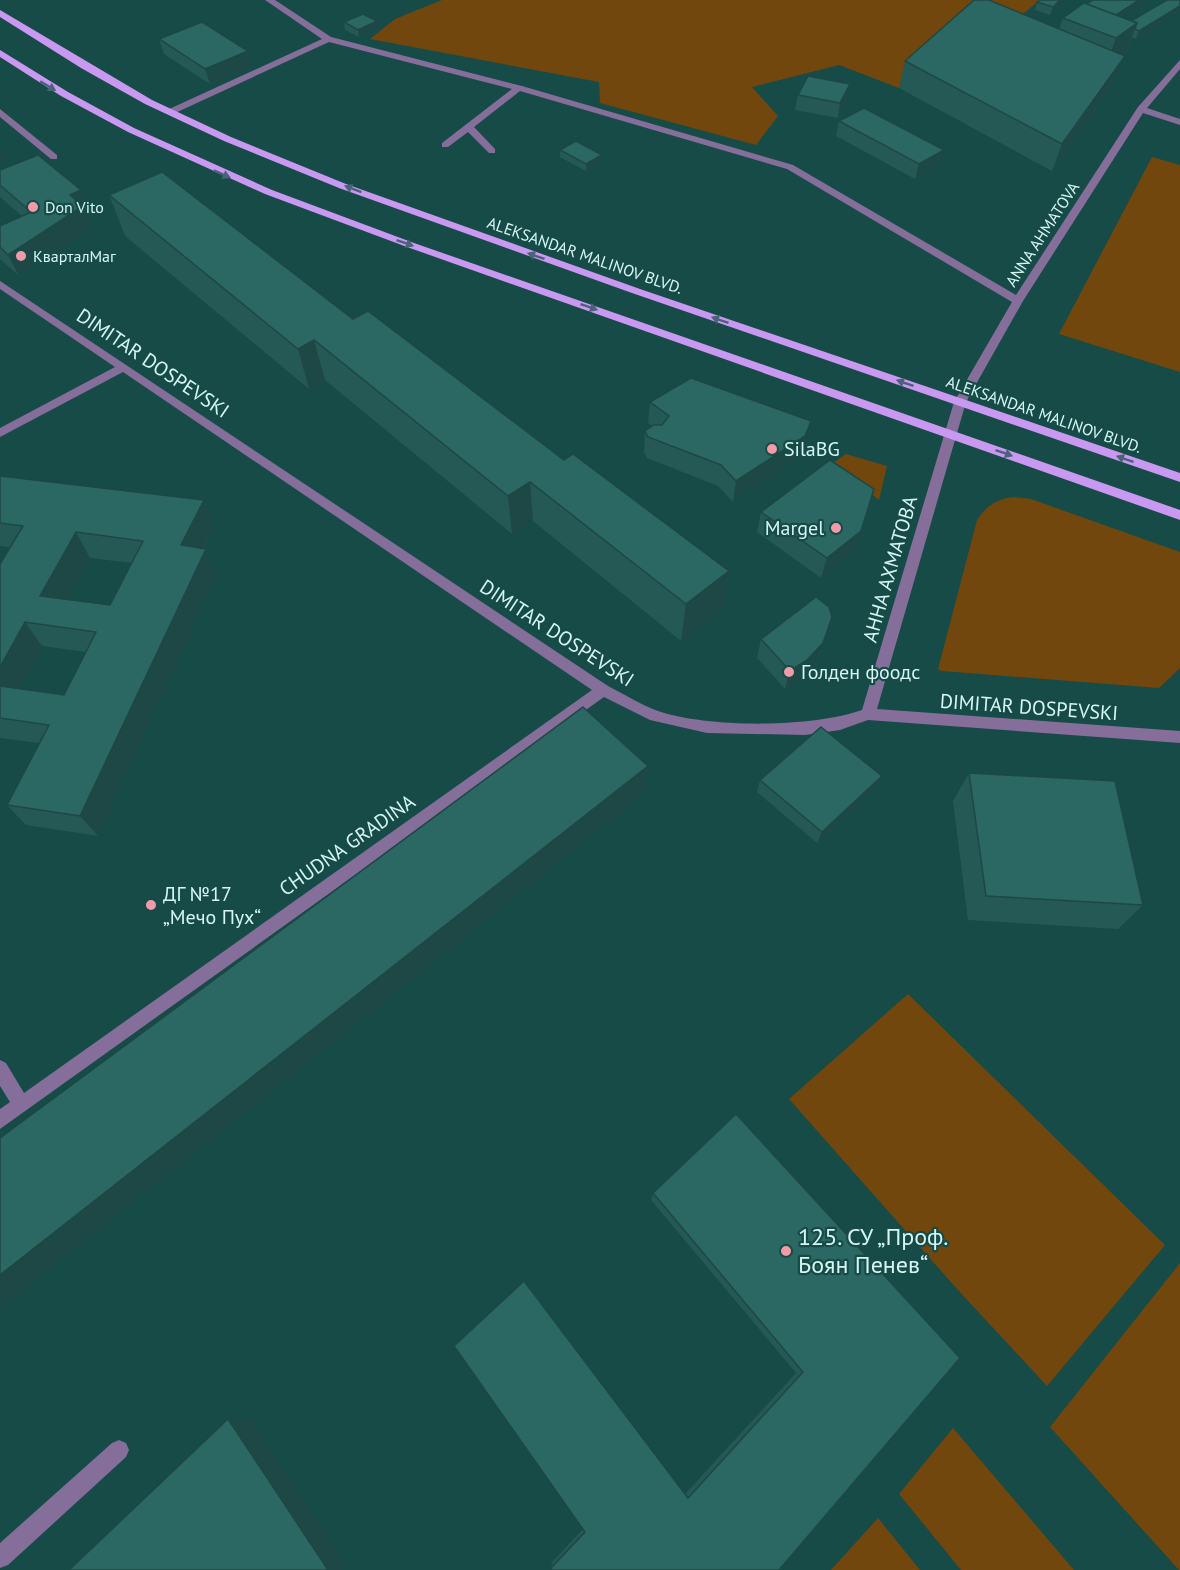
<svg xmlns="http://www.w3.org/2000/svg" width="1180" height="1570" font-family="'PT Sans',sans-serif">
<rect width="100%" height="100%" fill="#164b48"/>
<g fill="#71470d">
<path d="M 442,0 L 1040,0 L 1001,32 L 972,22 L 899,88 L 839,65 L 752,87 L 778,116 L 756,145 L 600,103 L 599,82 L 370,39 L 395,19 Z"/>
<path d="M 1152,157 L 1180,165 L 1180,372 L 1059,334 Z"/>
<path d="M 846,454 L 887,466 L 879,500 L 873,495 L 868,499 L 824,469 Z"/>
<path d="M 1013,497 L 1031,499 L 1180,552 L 1180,668 L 1159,688 L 942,671 L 938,669 L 977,520 C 986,506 997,499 1013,497 Z"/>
<path d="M 908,994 L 1165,1245 L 1047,1386 L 957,1289 L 789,1099 Z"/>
<path d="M 1180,1263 L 1180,1570 L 1179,1570 L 1050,1427 Z"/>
<path d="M 953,1428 L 1074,1570 L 961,1570 L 899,1494 Z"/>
<path d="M 878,1518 L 920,1570 L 831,1570 Z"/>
</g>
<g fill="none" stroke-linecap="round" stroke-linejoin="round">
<g fill="#866e9a" fill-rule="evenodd">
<path d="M 265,0 L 275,0 L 331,37 L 522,86 L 793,165 L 1016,295 L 1138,107 L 1180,60 L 1180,69 L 1147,108 L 1180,119 L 1180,125 L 1143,113 L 1023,301 L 966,402 L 877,709 L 1180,731 L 1180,743 L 868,720 L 840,730 L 805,735 L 707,733 L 650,720 L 604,697 L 0,1129 L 0,1109 L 10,1102 L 0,1086 L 0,1060 L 6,1063 L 24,1093 L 592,690 L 123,372 L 0,437 L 0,428 L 115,367 L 0,289 L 0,281 L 608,686 C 624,694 641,705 658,711 C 708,728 812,728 862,710 L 954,402 L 1012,302 L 787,169 L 520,91 L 474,127 L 495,149 L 495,153 L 489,153 L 468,132 L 448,147 L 442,147 L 442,143 L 512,89 L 329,42 L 173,114 L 167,114 L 167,110 L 322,39 Z"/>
<path d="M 0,109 L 57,155 L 57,159 L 51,159 L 0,117 Z"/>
<path d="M 119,1440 L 126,1443 L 129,1450 L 126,1457 L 8,1565 L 0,1568 L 0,1543 L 112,1443 Z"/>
</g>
<g fill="#c998f0" fill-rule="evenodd">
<path d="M 0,10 L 152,100 L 231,137 L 346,184 L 640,289 L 1180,473 L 1180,482 L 632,293 L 339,188 L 224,141 L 145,104 L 81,68 L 0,17 Z"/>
<path d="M 0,50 L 68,92 L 134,128 L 272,190 L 414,243 L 1180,510 L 1180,520 L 407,247 L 265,194 L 128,132 L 61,96 L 0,57 Z"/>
</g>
</g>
<g fill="#255955" fill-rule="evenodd">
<path d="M 1040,0 L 1066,0 L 1050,15 L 1035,10 L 1037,2 Z"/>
<path d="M 1167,0 L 1136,39 L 1132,37 L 1114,83 L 1052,171 L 899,88 L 905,61 L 1059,29 L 1063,18 L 1086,4 L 1131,21 Z"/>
<path d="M 344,22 L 378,28 L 359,37 L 345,30 Z"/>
<path d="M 159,39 L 252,66 L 210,84 L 164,54 Z"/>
<path d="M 850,84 L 847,99 L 838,118 L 795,110 L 798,95 Z"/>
<path d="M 839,121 L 939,165 L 915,179 L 836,136 Z"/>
<path d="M 560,150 L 602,162 L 586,171 L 560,157 Z"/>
<path d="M 0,170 L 81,190 L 90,212 L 86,213 L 92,227 L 19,276 L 0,259 L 0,226 L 22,216 L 0,197 Z"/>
<path d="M 109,195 L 353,319 L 564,460 L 729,571 L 723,608 L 681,641 L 533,521 L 512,534 L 325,380 L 309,389 L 125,236 Z"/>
<path d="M 650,402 L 806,442 L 801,457 L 733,502 L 718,486 L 647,458 L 644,452 L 645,431 L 652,426 L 648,423 Z"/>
<path d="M 0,476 L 204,500 L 214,526 L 204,548 L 206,549 L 217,574 L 98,836 L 26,825 L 7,805 L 39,743 L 0,738 L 0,564 L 10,547 L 0,546 ZM 90,558 L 132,563 L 110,605 L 67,599 ZM 42,646 L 86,652 L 64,695 L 19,689 Z"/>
<path d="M 761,512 L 855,551 L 821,578 L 757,532 Z"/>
<path d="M 832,617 L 817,662 L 801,679 L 785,689 L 757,658 L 761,639 Z"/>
<path d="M 969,773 L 1143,905 L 1118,929 L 968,920 L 953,801 Z"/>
<path d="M 760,780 L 877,788 L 817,843 L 757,792 Z"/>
<path d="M 653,1193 L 960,1358 L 551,1568 L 552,1562 L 583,1529 L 685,1494 L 796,1373 L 651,1200 Z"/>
</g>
<g fill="#1e4845">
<path d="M 1060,0 L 1066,0 L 1050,15 L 1053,7 Z"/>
<path d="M 1139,0 L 1147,0 L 1109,26 L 1111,18 Z"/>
<path d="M 1180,6 L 1180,12 L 1136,39 L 1139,31 Z"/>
<path d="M 377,21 L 378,28 L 359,37 L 358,30 Z"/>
<path d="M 1137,23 L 1124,57 L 1103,72 L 1116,38 Z"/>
<path d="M 248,51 L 252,66 L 210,84 L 205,69 Z"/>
<path d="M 1125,56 L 1114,83 L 1052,171 L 1062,144 Z"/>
<path d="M 850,84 L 847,99 L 838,118 L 840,103 Z"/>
<path d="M 0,149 L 5,159 L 0,161 Z"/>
<path d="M 944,150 L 939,165 L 915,179 L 919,164 Z"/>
<path d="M 602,155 L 602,162 L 586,171 L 586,164 Z"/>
<path d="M 81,190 L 90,212 L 86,213 L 92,227 L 19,276 L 8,255 L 70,195 Z"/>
<path d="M 314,340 L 325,380 L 309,389 L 298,349 Z"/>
<path d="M 811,421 L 806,442 L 801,457 L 733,502 L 736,481 Z"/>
<path d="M 530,482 L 533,521 L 512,534 L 508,496 Z"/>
<path d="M 874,489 L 855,551 L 821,578 L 827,558 Z"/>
<path d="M 204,500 L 214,526 L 193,570 L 181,545 Z"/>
<path d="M 76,532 L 90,558 L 56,620 L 40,596 Z"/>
<path d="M 206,549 L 217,574 L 98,836 L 80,816 Z"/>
<path d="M 729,571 L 723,608 L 681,641 L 686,604 Z"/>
<path d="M 832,617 L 817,662 L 801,679 L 785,689 L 790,671 Z"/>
<path d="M 25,622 L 42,646 L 9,708 L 0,697 L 0,667 Z"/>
<path d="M 648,766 L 645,793 L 0,1308 L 0,1275 Z"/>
<path d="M 882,776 L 877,788 L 817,843 L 822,832 Z"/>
<path d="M 228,1419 L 249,1419 L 346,1564 L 341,1570 L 328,1570 Z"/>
</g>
<g fill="#2b6763" stroke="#1e4845" stroke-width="1.5" fill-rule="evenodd">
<path d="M 974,0 L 989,0 L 1125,56 L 1062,144 L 905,61 Z"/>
<path d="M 1040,0 L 1060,0 L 1053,7 L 1037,2 Z"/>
<path d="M 1093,0 L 1139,0 L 1116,15 L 1086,4 Z"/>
<path d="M 1167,0 L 1180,0 L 1180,6 L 1139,31 L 1135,29 L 1137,23 L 1131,21 Z"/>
<path d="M 1084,3 L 1137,23 L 1116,38 L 1063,18 Z"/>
<path d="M 363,14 L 377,21 L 358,30 L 344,22 Z"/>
<path d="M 202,22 L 248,51 L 205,69 L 159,39 Z"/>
<path d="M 808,76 L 850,84 L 840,103 L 798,95 Z"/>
<path d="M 864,108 L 944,150 L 919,164 L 839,121 Z"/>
<path d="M 576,141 L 602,155 L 586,164 L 560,150 Z"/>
<path d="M 38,155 L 81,190 L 70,195 L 83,206 L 8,255 L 0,247 L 0,226 L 31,212 L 0,185 L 0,170 Z"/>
<path d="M 162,172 L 353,319 L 368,311 L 564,460 L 573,454 L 729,571 L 686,604 L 530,482 L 508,496 L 314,340 L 298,349 L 109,195 Z"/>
<path d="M 691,378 L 811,421 L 805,436 L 736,481 L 721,465 L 648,437 L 645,431 L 654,425 L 662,425 L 669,416 L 650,402 Z"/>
<path d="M 830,460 L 874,489 L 861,531 L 827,558 L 761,512 Z"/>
<path d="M 0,476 L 204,500 L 181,545 L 206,549 L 80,816 L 7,805 L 49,725 L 0,718 L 0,686 L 64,695 L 96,632 L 25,622 L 0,667 L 0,564 L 23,526 L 0,523 ZM 76,532 L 143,541 L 110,605 L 40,596 Z"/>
<path d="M 816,597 L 829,607 L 832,617 L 823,643 L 807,660 L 790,671 L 761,639 Z"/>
<path d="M 583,707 L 648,766 L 0,1275 L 0,1138 Z"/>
<path d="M 821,727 L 882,776 L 822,832 L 760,780 Z"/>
<path d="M 969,773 L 1115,781 L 1143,905 L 986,896 Z"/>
<path d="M 736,1114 L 960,1358 L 779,1570 L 552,1570 L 551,1568 L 585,1532 L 454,1346 L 524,1281 L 688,1498 L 803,1372 L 653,1193 Z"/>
<path d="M 228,1419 L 328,1570 L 69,1570 Z"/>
</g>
<defs><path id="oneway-solid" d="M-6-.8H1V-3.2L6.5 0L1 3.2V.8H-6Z" transform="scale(1.5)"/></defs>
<g fill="#4c627a">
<use href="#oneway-solid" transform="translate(48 86) rotate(31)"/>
<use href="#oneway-solid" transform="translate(222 174) rotate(24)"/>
<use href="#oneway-solid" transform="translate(353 189) rotate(-159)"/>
<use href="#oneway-solid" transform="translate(405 243) rotate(19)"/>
<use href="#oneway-solid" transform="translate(536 256) rotate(-161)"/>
<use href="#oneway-solid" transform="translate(589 307) rotate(19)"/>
<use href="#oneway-solid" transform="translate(720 320) rotate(-161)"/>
<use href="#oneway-solid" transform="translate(905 383) rotate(-161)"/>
<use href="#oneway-solid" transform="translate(1004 453) rotate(19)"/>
<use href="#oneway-solid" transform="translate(1125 459) rotate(-161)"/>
</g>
<g fill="#f39aa9" stroke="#164b48" stroke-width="2">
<circle cx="33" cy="207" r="6"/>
<circle cx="21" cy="256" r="6"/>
<circle cx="772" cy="449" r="6"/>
<circle cx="836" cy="528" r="6"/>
<circle cx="789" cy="672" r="6"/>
<circle cx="151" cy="905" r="6"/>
<circle cx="786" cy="1251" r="6"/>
</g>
<g text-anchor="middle" stroke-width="4.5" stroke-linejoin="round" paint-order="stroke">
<g font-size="16" fill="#d5f6f3" stroke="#164b48" text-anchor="start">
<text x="45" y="213">Don Vito</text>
<text x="33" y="262">КварталМаг</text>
</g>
<g font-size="16" fill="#d5f6f3" stroke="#164b48">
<text transform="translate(1042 234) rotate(-57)" y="6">ANNA AHMATOVA</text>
<text transform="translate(585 255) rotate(19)" y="6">ALEKSANDAR MALINOV BLVD.</text>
<text transform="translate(1044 414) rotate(19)" y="6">ALEKSANDAR MALINOV BLVD.</text>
</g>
<g font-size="20" fill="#d5f6f3" stroke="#164b48">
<text transform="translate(153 363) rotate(34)" y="7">DIMITAR DOSPEVSKI</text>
<text transform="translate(890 569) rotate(-74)" y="7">АННА АХМАТОВА</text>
<text transform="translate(557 633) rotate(33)" y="7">DIMITAR DOSPEVSKI</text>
<text transform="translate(1029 707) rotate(4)" y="7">DIMITAR DOSPEVSKI</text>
<text transform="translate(347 845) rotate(-35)" y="7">CHUDNA GRADINA</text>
</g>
<g font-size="20" fill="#d5f6f3" stroke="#164b48" text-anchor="start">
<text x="784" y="456">SilaBG</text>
<text x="824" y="535" text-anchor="end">Margel</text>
<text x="801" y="679">Голден фоодс</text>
<text x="163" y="901">ДГ №17<tspan x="163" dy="23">„Мечо Пух“</tspan></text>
</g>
<g font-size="24" fill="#d5f6f3" stroke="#164b48" text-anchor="start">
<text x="798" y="1245">125. СУ „Проф.<tspan x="798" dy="28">Боян Пенев“</tspan></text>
</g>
</g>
</svg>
